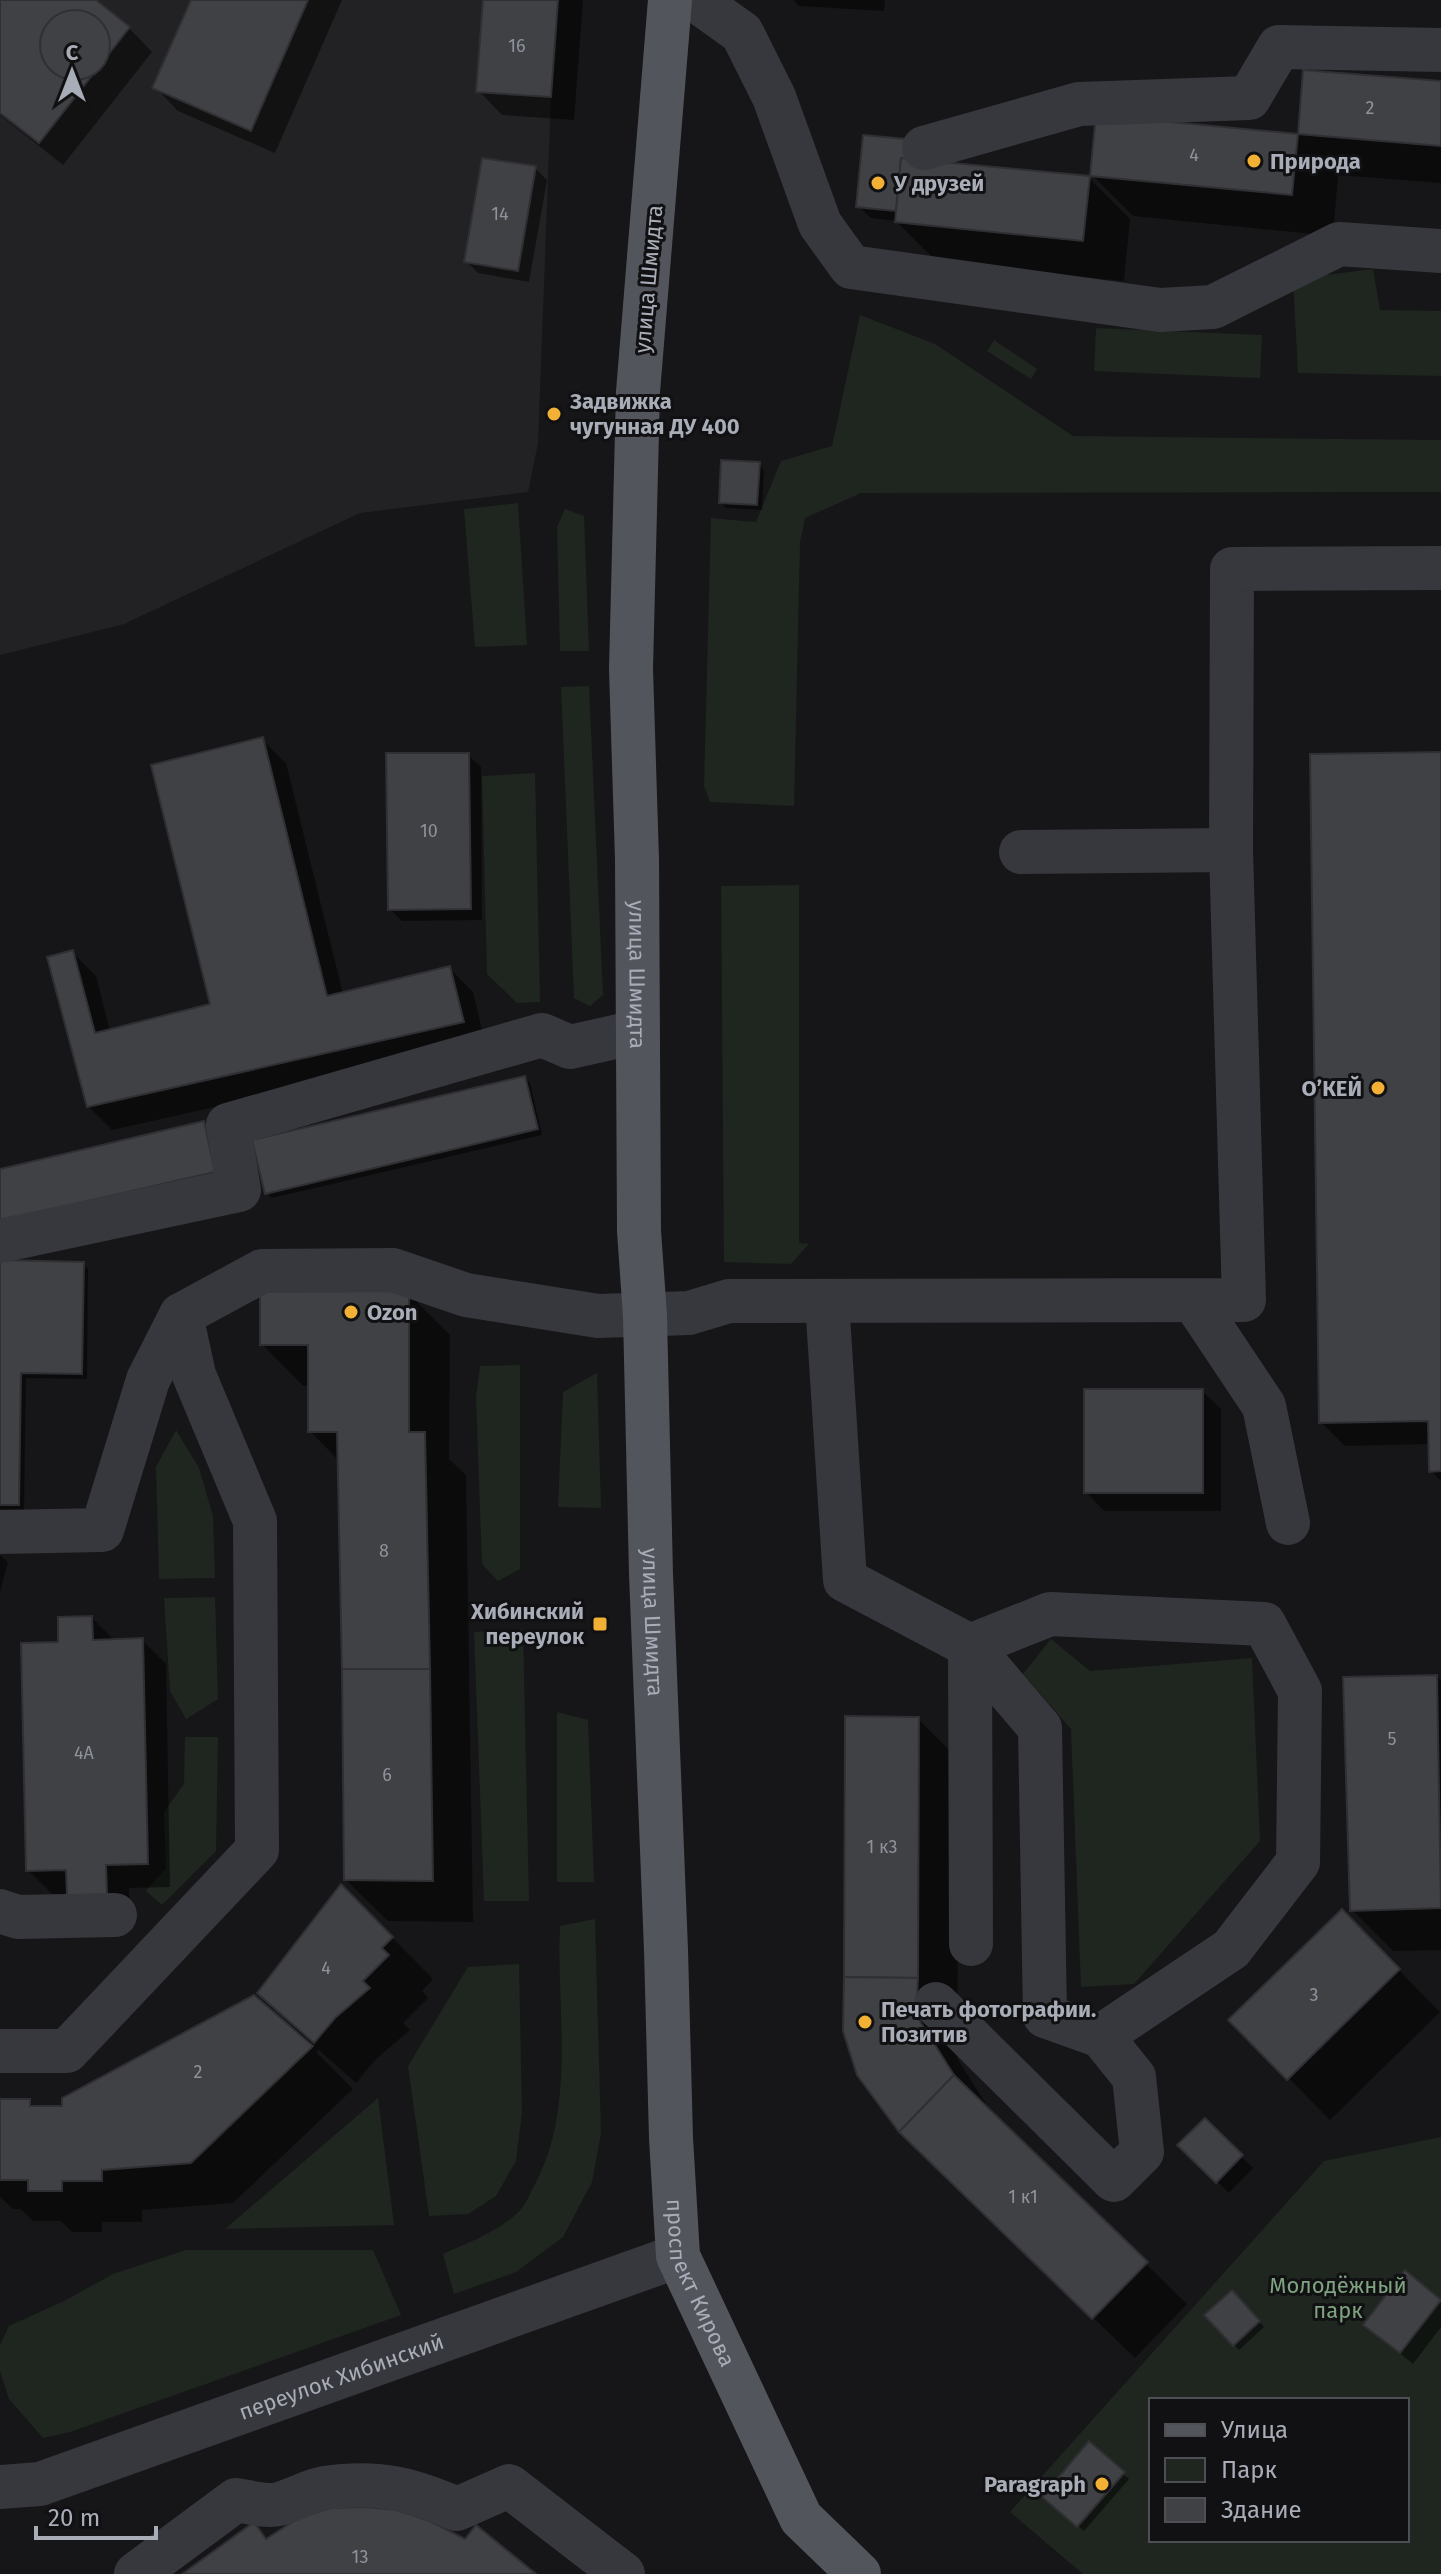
<svg xmlns="http://www.w3.org/2000/svg" width="1441" height="2574" font-family="'Fira Sans',sans-serif">
<rect width="100%" height="100%" fill="#161618"/>
<path fill="#222225" d="M 0,0 L 483,0 L 477,92 L 551,97 L 538,443 L 528,492 L 360,513 L 124,624 L 0,655 Z"/>
<g fill="#1e261f" fill-rule="evenodd">
<path d="M 1373,269 L 1380,310 L 1441,311 L 1441,376 L 1298,373 L 1293,279 Z"/>
<path d="M 860,315 L 935,344 L 1073,436 L 1441,440 L 1441,492 L 861,493 L 805,518 L 800,542 L 794,806 L 710,802 L 704,786 L 711,518 L 756,522 L 781,461 L 832,446 Z"/>
<path d="M 1096,328 L 1262,335 L 1260,378 L 1094,371 Z"/>
<path d="M 994,340 L 1037,369 L 1031,379 L 987,351 Z"/>
<path d="M 518,503 L 527,645 L 475,647 L 464,509 Z"/>
<path d="M 565,509 L 584,516 L 589,651 L 560,651 L 557,527 Z"/>
<path d="M 589,686 L 603,995 L 590,1006 L 574,998 L 561,687 Z"/>
<path d="M 535,773 L 540,1002 L 517,1003 L 487,974 L 482,776 Z"/>
<path d="M 799,885 L 799,1243 L 809,1244 L 791,1264 L 724,1262 L 721,886 Z"/>
<path d="M 520,1365 L 520,1569 L 498,1581 L 482,1564 L 476,1397 L 480,1366 Z"/>
<path d="M 597,1373 L 601,1508 L 558,1507 L 563,1392 Z"/>
<path d="M 176,1430 L 199,1468 L 213,1516 L 215,1578 L 159,1579 L 156,1467 Z"/>
<path d="M 215,1597 L 218,1699 L 186,1719 L 170,1691 L 164,1598 Z"/>
<path d="M 523,1629 L 529,1901 L 484,1901 L 474,1632 Z"/>
<path d="M 1051,1639 L 1090,1671 L 1252,1658 L 1260,1841 L 1134,1984 L 1081,1987 L 1071,1729 L 1023,1674 Z"/>
<path d="M 557,1712 L 588,1720 L 594,1882 L 557,1882 Z"/>
<path d="M 185,1737 L 218,1737 L 216,1851 L 162,1905 L 146,1891 L 166,1868 L 164,1812 L 184,1784 Z"/>
<path d="M 595,1919 L 601,2133 L 592,2182 L 563,2237 L 516,2272 L 454,2294 L 443,2254 C 469,2242 503,2230 522,2208 C 527,2202 530,2193 534,2186 C 577,2107 556,2012 560,1926 Z"/>
<path d="M 519,1964 L 522,2112 L 516,2161 L 496,2196 L 468,2214 L 429,2216 L 408,2066 L 468,1967 Z"/>
<path d="M 378,2098 L 394,2225 L 225,2229 Z"/>
<path d="M 1441,2137 L 1441,2574 L 1083,2574 L 1010,2512 L 1324,2161 ZM 1151,2400 L 1407,2400 L 1407,2540 L 1151,2540 Z"/>
<path d="M 186,2250 L 373,2250 L 401,2315 L 70,2432 L 43,2438 L 9,2399 L 0,2371 L 0,2345 L 9,2326 L 66,2300 L 113,2274 Z"/>
</g>
<g fill="#0007">
<path d="M 0,0 L 93,0 L 129,28 L 152,52 L 63,165 L 0,115 Z"/>
<path d="M 193,0 L 342,0 L 275,153 L 178,111 L 155,87 Z"/>
<path d="M 485,0 L 583,0 L 574,120 L 502,115 L 479,91 Z"/>
<path d="M 793,0 L 885,0 L 884,11 L 799,6 Z"/>
<path d="M 1305,72 L 1441,83 L 1441,183 L 1338,175 L 1333,236 L 1133,216 L 1092,175 L 1098,117 L 1299,136 Z"/>
<path d="M 915,141 L 926,162 L 1089,178 L 1130,219 L 1124,281 L 938,263 L 896,221 L 871,218 L 858,206 Z"/>
<path d="M 535,168 L 547,180 L 529,282 L 478,273 L 466,261 Z"/>
<path d="M 759,464 L 764,470 L 762,510 L 726,508 L 721,503 Z"/>
<path d="M 262,740 L 286,763 L 343,994 L 449,968 L 473,992 L 486,1046 L 112,1130 L 88,1106 L 72,952 L 96,976 L 110,1031 L 213,1005 Z"/>
<path d="M 1441,754 L 1441,1481 L 1431,1471 L 1430,1444 L 1345,1446 L 1321,1422 Z"/>
<path d="M 468,755 L 481,767 L 482,920 L 402,921 L 390,909 Z"/>
<path d="M 525,1078 L 530,1083 L 542,1135 L 272,1198 L 267,1193 Z"/>
<path d="M 0,1262 L 83,1264 L 88,1269 L 87,1379 L 26,1378 L 24,1510 L 0,1509 Z"/>
<path d="M 408,1293 L 450,1335 L 449,1459 L 466,1475 L 473,1922 L 388,1921 L 346,1880 L 339,1461 L 310,1431 L 310,1386 L 303,1386 L 262,1344 Z"/>
<path d="M 1202,1391 L 1221,1409 L 1221,1511 L 1104,1511 L 1086,1492 Z"/>
<path d="M 0,1555 L 8,1562 L 0,1592 Z"/>
<path d="M 92,1618 L 115,1641 L 142,1640 L 166,1664 L 170,1887 L 129,1888 L 130,1918 L 69,1894 L 52,1894 L 28,1870 L 60,1644 Z"/>
<path d="M 1437,1677 L 1441,1681 L 1441,1950 L 1393,1951 L 1352,1910 Z"/>
<path d="M 918,1719 L 959,1760 L 957,2058 L 993,2115 L 1187,2304 L 1135,2358 L 943,2173 L 845,2031 Z"/>
<path d="M 342,1887 L 433,1979 L 422,1991 L 428,1998 L 403,2023 L 410,2030 L 376,2059 L 356,2083 L 319,2050 L 316,2052 L 353,2089 L 233,2203 L 142,2210 L 142,2222 L 102,2222 L 102,2232 L 72,2232 L 61,2221 L 33,2221 L 21,2209 L 13,2209 L 0,2197 L 0,2101 L 29,2101 L 36,2108 L 64,2108 L 296,2034 L 298,2032 L 260,1993 Z"/>
<path d="M 1342,1912 L 1440,2012 L 1330,2120 L 1231,2020 Z"/>
<path d="M 1205,2121 L 1253,2168 L 1229,2193 L 1180,2145 Z"/>
<path d="M 1405,2273 L 1441,2301 L 1441,2327 L 1413,2364 L 1366,2325 Z"/>
<path d="M 1232,2293 L 1264,2327 L 1239,2350 L 1207,2316 Z"/>
<path d="M 1123,2474 L 1129,2479 L 1084,2531 L 1050,2502 Z"/>
</g>
<g fill="#404145" stroke="#303034" stroke-width="2">
<path d="M 0,0 L 96,0 L 130,27 L 39,143 L 0,113 Z"/>
<path d="M 191,0 L 308,0 L 251,131 L 152,88 Z"/>
<path d="M 483,0 L 558,0 L 551,97 L 476,92 Z"/>
<circle cx="75" cy="45" r="35"/>
<path d="M 1303,70 L 1441,81 L 1441,146 L 1298,134 Z"/>
<path d="M 1096,115 L 1298,134 L 1292,195 L 1090,176 Z"/>
<path d="M 863,135 L 916,140 L 914,159 L 901,158 L 896,211 L 856,207 Z"/>
<path d="M 482,158 L 536,166 L 518,271 L 464,262 Z"/>
<path d="M 901,158 L 1090,176 L 1083,241 L 895,222 Z"/>
<path d="M 721,460 L 760,462 L 757,505 L 719,503 Z"/>
<path d="M 263,737 L 327,996 L 450,966 L 464,1022 L 87,1107 L 47,957 L 73,950 L 95,1033 L 210,1004 L 151,765 Z"/>
<path d="M 1441,752 L 1441,1471 L 1429,1472 L 1428,1421 L 1319,1423 L 1310,754 Z"/>
<path d="M 386,753 L 469,753 L 471,909 L 388,910 Z"/>
<path d="M 525,1076 L 538,1129 L 265,1194 L 252,1140 Z"/>
<path d="M 204,1121 L 215,1172 L 0,1221 L 0,1169 Z"/>
<path d="M 0,1260 L 84,1262 L 82,1374 L 21,1373 L 19,1505 L 0,1505 Z"/>
<path d="M 260,1291 L 409,1291 L 409,1432 L 425,1432 L 430,1669 L 342,1669 L 337,1432 L 308,1432 L 308,1345 L 260,1345 Z"/>
<rect x="1084" y="1389" width="119" height="104"/>
<path d="M 92,1616 L 93,1640 L 143,1638 L 148,1864 L 106,1865 L 107,1895 L 67,1896 L 66,1870 L 26,1871 L 21,1643 L 58,1642 L 58,1617 Z"/>
<path d="M 342,1669 L 430,1669 L 433,1881 L 344,1880 Z"/>
<path d="M 1437,1675 L 1441,1908 L 1350,1911 L 1343,1677 Z"/>
<path d="M 845,1716 L 919,1717 L 918,1978 L 844,1977 Z"/>
<path d="M 341,1884 L 393,1937 L 382,1948 L 389,1955 L 363,1981 L 370,1988 L 335,2018 L 314,2043 L 257,1993 Z"/>
<path d="M 1342,1909 L 1400,1969 L 1287,2080 L 1228,2020 Z"/>
<path d="M 844,1977 L 918,1978 L 916,2015 L 954,2075 L 899,2132 L 857,2075 L 843,2031 Z"/>
<path d="M 254,1995 L 313,2046 L 191,2163 L 102,2170 L 102,2181 L 62,2181 L 62,2191 L 28,2191 L 28,2180 L 0,2180 L 0,2099 L 30,2099 L 30,2106 L 62,2106 L 62,2098 Z"/>
<path d="M 954,2075 L 1148,2262 L 1092,2319 L 899,2132 Z"/>
<path d="M 1205,2118 L 1243,2155 L 1216,2183 L 1177,2145 Z"/>
<path d="M 1405,2270 L 1441,2300 L 1400,2353 L 1363,2325 Z"/>
<path d="M 1232,2290 L 1260,2321 L 1233,2346 L 1204,2315 Z"/>
<path d="M 1089,2441 L 1125,2472 L 1077,2527 L 1042,2497 Z"/>
<path d="M 365,2507 L 397,2510 L 430,2521 L 465,2539 L 476,2525 L 536,2574 L 182,2574 L 254,2522 L 266,2539 L 300,2517 L 331,2508 Z"/>
</g>
<g fill="none" stroke-linecap="round" stroke-linejoin="round">
<g stroke="#37383d" stroke-width="44">
<path d="M 696,0 L 742,33 L 774,97 L 820,224 L 851,267 L 1160,310 L 1213,307 L 1339,244 L 1441,251"/>
<path d="M 924,148 L 1079,104 L 1249,98 L 1279,47 L 1441,50"/>
<path d="M 1021,852 L 1231,850"/>
<path d="M 0,1241 L 239,1190 L 228,1125 L 542,1035 L 570,1047 L 637,1032"/>
<path d="M 827,1301 L 845,1580 L 970,1646 L 1040,1728 L 1045,2016 L 1101,2036 L 1231,1949 L 1298,1862 L 1300,1691 L 1264,1624 L 1050,1614 L 970,1646 L 971,1944"/>
<path d="M 1194,1301 L 1264,1406 L 1288,1523"/>
<path d="M 0,1532 L 102,1530 L 148,1380 L 181,1315"/>
<path d="M 0,1911 L 18,1917 L 115,1915"/>
<path d="M 936,2004 L 1114,2180 L 1142,2152 L 1134,2077 L 1101,2036"/>
<path d="M 0,2051 L 67,2051 L 257,1850 L 255,1521 L 194,1375 L 181,1315 L 262,1271 L 393,1270 L 466,1295 L 598,1316 L 689,1313 L 729,1301 L 1244,1300 L 1231,850 L 1232,569 L 1441,568"/>
<path id="s1" d="M 0,2487 L 40,2484 L 678,2256"/>
<path d="M 136,2574 L 236,2500 C 249,2502 267,2507 279,2504 C 295,2500 308,2491 325,2488 C 377,2480 411,2489 457,2509 L 509,2486 L 623,2574"/>
</g>
<path stroke="#53555c" stroke-width="44" id="s2" d="M 670,0 L 638,392 L 631,669 L 637,859 L 639,1231 L 645,1316 L 651,1574 L 666,1950 L 671,2138 L 678,2256 L 801,2518 L 859,2574"/>
</g>
<g fill="#f2b134" stroke="#111113" stroke-width="3">
<circle cx="1254" cy="161" r="8"/>
<circle cx="878" cy="183" r="8"/>
<circle cx="554" cy="414" r="8"/>
<circle cx="1378" cy="1088" r="8"/>
<circle cx="351" cy="1312" r="8"/>
<rect x="592" y="1616" width="16" height="16" rx="4"/>
<circle cx="865" cy="2022" r="8"/>
<circle cx="1102" cy="2484" r="8"/>
</g>
<g text-anchor="middle" stroke-width="6" stroke-linejoin="round" paint-order="stroke">
<g font-size="18" fill="#8e929b">
<text x="517" y="52">16</text>
<text x="1370" y="114">2</text>
<text x="1194" y="161">4</text>
<text x="500" y="220">14</text>
<text x="429" y="837">10</text>
<text x="384" y="1557">8</text>
<text x="1392" y="1745">5</text>
<text x="84" y="1759">4А</text>
<text x="387" y="1781">6</text>
<text x="882" y="1853">1 к3</text>
<text x="326" y="1974">4</text>
<text x="1314" y="2001">3</text>
<text x="198" y="2078">2</text>
<text x="1023" y="2203">1 к1</text>
<text x="360" y="2563">13</text>
</g>
<g font-size="22" font-weight="bold" fill="#a8adb8" stroke="#111113" text-anchor="start">
<text x="1270" y="169">Природа</text>
<text x="894" y="191">У друзей</text>
<text x="570" y="409">Задвижка<tspan x="570" dy="25">чугунная ДУ 400</tspan></text>
<text x="1362" y="1096" text-anchor="end">О’КЕЙ</text>
<text x="367" y="1320">Ozon</text>
<text x="584" y="1619" text-anchor="end">Хибинский<tspan x="584" dy="25">переулок</tspan></text>
<text x="881" y="2017">Печать фотографии.<tspan x="881" dy="25">Позитив</tspan></text>
<text x="1086" y="2492" text-anchor="end">Paragraph</text>
</g>
<g font-size="22" fill="#a8adb8" stroke="#111113">
<text transform="translate(648 279) rotate(-85)" y="8">улица Шмидта</text>
<text dy="8" stroke="none"><textPath href="#s2" startOffset="976">улица Шмидта</textPath></text>
<text dy="8" stroke="none"><textPath href="#s2" startOffset="1624">улица Шмидта</textPath></text>
<text dy="8" stroke="none"><textPath href="#s2" startOffset="2290">проспект Кирова</textPath></text>
<text dy="8" stroke="none"><textPath href="#s1" startOffset="360">переулок Хибинский</textPath></text>
</g>
<g font-size="22" fill="#7fa381" stroke="#111113">
<text x="1338" y="2293">Молодёжный<tspan x="1338" dy="25">парк</tspan></text>
</g>
</g>
<rect x="1149" y="2398" width="260" height="144" fill="#111113" stroke="#4d4f55" stroke-width="2"/>
<rect x="1165" y="2424" width="40" height="12" fill="#53555c" stroke="#4d4f55" stroke-width="2"/>
<text x="1221" y="2438" font-size="24" fill="#a8adb8">Улица</text>
<rect x="1165" y="2458" width="40" height="24" fill="#1e261f" stroke="#4d4f55" stroke-width="2"/>
<text x="1221" y="2478" font-size="24" fill="#a8adb8">Парк</text>
<rect x="1165" y="2498" width="40" height="24" fill="#404145" stroke="#4d4f55" stroke-width="2"/>
<text x="1221" y="2518" font-size="24" fill="#a8adb8">Здание</text>
<g transform="translate(72 72)" stroke="#111113" stroke-width="6" paint-order="stroke">
<path d="M0-6L14 30L0 20L-14 30Z" fill="#a8adb8"/>
<text y="-12" font-size="22" font-weight="bold" text-anchor="middle" fill="#a8adb8">С</text>
</g>
<path d="M36 2526v12h120v-12" fill="none" stroke="#a8adb8" stroke-width="4"/>
<text x="48" y="2526" font-size="24" fill="#a8adb8" stroke="#111113" stroke-width="6" paint-order="stroke">20 m</text>
</svg>
